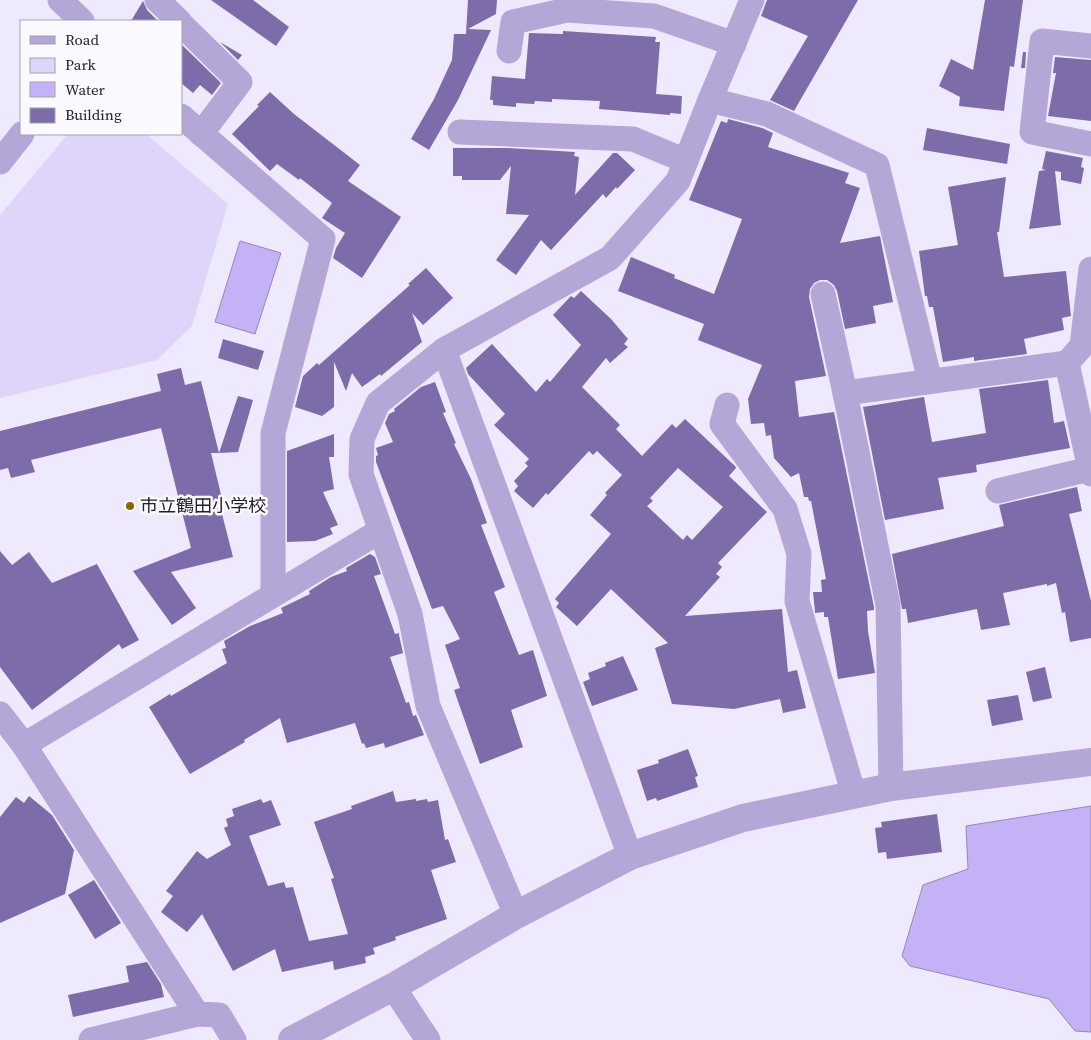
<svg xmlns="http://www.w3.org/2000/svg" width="1091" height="1040" font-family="'Source Serif 4','Noto Sans JP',serif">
<rect width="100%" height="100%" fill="#eee9fc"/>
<path fill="#dfd5fb" d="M 68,134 L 146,134 L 228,204 L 192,326 L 157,360 L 0,398 L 0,215 Z"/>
<g fill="#c5b2f6" stroke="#9587b8">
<path d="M 240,241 L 281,253 L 255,334 L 215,322 Z"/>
<path d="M 1091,806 L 1091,1032 L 1075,1031 L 1049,999 L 910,966 L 902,956 L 923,885 L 968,869 L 966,826 Z"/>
</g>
<g fill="#7e6baa" fill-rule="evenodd">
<path d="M 211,0 L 253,0 L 289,27 L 276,46 Z"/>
<path d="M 468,0 L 497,0 L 496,14 L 468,29 L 491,30 L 458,100 L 429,150 L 411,139 L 434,99 L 452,60 L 454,34 L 466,34 Z"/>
<path d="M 767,0 L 858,0 L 794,111 L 770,100 L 808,36 L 761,16 Z"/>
<path d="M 985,0 L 1023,0 L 1014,67 L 1010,66 L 1004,111 L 959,106 L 960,97 L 939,86 L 951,59 L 973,70 Z"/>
<path d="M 143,1 L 147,10 L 158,21 L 131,21 Z"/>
<path d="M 563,31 L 656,37 L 655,42 L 660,42 L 656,94 L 682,96 L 681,114 L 670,113 L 670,115 L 599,109 L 600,101 L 552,99 L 552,102 L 535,101 L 534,104 L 516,103 L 516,107 L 493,105 L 493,100 L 490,100 L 492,76 L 525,79 L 529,33 L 563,34 Z"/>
<path d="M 220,42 L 242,55 L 238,60 Z"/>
<path d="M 181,44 L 221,83 L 212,95 L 200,85 L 193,93 L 181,83 Z"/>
<path d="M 1023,52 L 1026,52 L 1025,68 L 1021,68 Z"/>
<path d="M 1055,57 L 1091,60 L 1091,121 L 1048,116 L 1056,73 L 1053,73 Z"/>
<path d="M 270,92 L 294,114 L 360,165 L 348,181 L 401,217 L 362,278 L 333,258 L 336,248 L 345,233 L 322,218 L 332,203 L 300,178 L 299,180 L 277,164 L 270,171 L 232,134 L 259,106 L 257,105 Z"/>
<path d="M 728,119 L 762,128 L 773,133 L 768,147 L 849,173 L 845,183 L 860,188 L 840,243 L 880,236 L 893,302 L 873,306 L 876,323 L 845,329 L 837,291 L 834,285 L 827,280 L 820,280 L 814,283 L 810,289 L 809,297 L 826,376 L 795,381 L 799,417 L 834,412 L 874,607 L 874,610 L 867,611 L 868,631 L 875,673 L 838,679 L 828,617 L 824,617 L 824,612 L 815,613 L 815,611 L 813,592 L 822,592 L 821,580 L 826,579 L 811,501 L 809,501 L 808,497 L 804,497 L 799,473 L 791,477 L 774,458 L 771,435 L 766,436 L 764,423 L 751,424 L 748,399 L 762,365 L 698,340 L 704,324 L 618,291 L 631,257 L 675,275 L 674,278 L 714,294 L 742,219 L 689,200 L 721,121 L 727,123 Z"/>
<path d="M 927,128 L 1010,144 L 1007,164 L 923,150 Z"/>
<path d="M 453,148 L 507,148 L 575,152 L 574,156 L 579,157 L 575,195 L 613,153 L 617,153 L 635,170 L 617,189 L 616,187 L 606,198 L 603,194 L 551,250 L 541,240 L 516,275 L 496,260 L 529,215 L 506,214 L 511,166 L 500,180 L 462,180 L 462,176 L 453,176 Z"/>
<path d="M 1046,151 L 1083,158 L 1081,167 L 1084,168 L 1081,184 L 1061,180 L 1061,172 L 1055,171 L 1061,225 L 1029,229 L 1039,171 L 1046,170 L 1042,169 Z"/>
<path d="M 1006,177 L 999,232 L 997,232 L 1004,277 L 1066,271 L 1071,316 L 1062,318 L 1064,330 L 1024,339 L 1027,354 L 974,361 L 974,357 L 943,362 L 933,307 L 929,307 L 927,296 L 925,296 L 919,251 L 958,245 L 948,187 Z"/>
<path d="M 426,268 L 453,298 L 423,325 L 412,313 L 422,342 L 381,376 L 380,374 L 362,387 L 352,373 L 346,391 L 334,362 L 334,407 L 322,416 L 295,407 L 303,376 L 317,363 L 319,365 L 410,285 L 408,284 Z"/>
<path d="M 581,291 L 611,319 L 628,339 L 624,344 L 628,347 L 610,363 L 606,358 L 582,387 L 620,425 L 616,429 L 642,456 L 672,424 L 676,428 L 685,419 L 735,466 L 736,468 L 729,476 L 767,512 L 718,563 L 722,567 L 716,574 L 720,577 L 685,616 L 782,609 L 788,672 L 797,670 L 806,708 L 783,713 L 780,699 L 734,709 L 672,704 L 655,648 L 668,643 L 611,589 L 577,626 L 556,607 L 559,603 L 555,599 L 611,534 L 590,515 L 607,495 L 605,493 L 622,475 L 597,451 L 593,455 L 589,451 L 548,495 L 546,493 L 533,508 L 514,491 L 518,486 L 514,481 L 528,466 L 525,463 L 529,459 L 494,425 L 505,414 L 468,374 L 466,368 L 492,344 L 536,392 L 547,379 L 550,382 L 581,345 L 553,315 L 571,296 L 574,298 ZM 678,468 L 723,507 L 692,540 L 687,535 L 683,540 L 647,506 L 653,501 L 650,498 Z"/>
<path d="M 223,339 L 264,351 L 258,370 L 218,358 Z"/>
<path d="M 181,368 L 185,385 L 201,381 L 219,453 L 211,453 L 224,507 L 221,507 L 221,510 L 233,557 L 171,572 L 196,608 L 172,625 L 133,571 L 191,548 L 161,428 L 31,460 L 35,472 L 11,478 L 8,468 L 0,470 L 0,431 L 161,391 L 157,374 Z"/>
<path d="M 1048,380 L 1054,423 L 1064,421 L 1070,448 L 976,465 L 977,472 L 938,478 L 944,509 L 885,520 L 863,407 L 924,397 L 932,442 L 986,433 L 979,389 Z"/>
<path d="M 435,382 L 446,412 L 443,413 L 456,443 L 454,444 L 471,479 L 487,523 L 481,525 L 505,587 L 494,592 L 519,655 L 533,650 L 547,696 L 511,710 L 523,747 L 480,764 L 454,690 L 460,688 L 445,645 L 460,639 L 443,606 L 432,609 L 376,462 L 376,456 L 378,455 L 376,448 L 393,442 L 385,423 L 389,414 L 395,411 L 394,409 L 421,387 Z"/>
<path d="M 238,396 L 253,400 L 238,452 L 219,453 Z"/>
<path d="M 334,434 L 334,457 L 329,457 L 334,489 L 323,492 L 338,525 L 330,528 L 333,534 L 315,541 L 287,542 L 287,451 Z"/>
<path d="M 1077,487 L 1082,511 L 1069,514 L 1091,601 L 1091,638 L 1070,642 L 1065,612 L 1062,613 L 1056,583 L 1047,586 L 1047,584 L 1003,593 L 1010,625 L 981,630 L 977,609 L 908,623 L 906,609 L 902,609 L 892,554 L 1004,526 L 999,505 Z"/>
<path d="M 0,551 L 12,565 L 29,552 L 52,583 L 97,564 L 139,640 L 122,649 L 119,644 L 32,710 L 0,667 Z"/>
<path d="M 370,554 L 375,557 L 381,574 L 374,576 L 395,634 L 399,633 L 399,635 L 403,653 L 390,657 L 406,703 L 409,702 L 413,716 L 416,715 L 424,735 L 385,748 L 384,743 L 366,748 L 364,743 L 362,744 L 355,723 L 287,743 L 280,718 L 244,740 L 245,742 L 190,774 L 149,707 L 170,694 L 171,696 L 227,663 L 222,649 L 226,648 L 224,641 L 250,626 L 283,613 L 281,608 L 310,594 L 309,591 L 331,577 L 347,571 L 346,568 Z"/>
<path d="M 623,656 L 638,690 L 592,706 L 583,682 L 590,679 L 588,673 L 606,666 L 605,663 Z"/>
<path d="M 1045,667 L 1052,698 L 1033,702 L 1026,672 Z"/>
<path d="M 1018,695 L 1023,720 L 992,726 L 987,700 Z"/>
<path d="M 688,749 L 698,776 L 695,777 L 698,787 L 657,801 L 656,798 L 647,801 L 637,770 L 659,763 L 658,760 Z"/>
<path d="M 393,791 L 396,802 L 416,799 L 416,801 L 427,799 L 428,802 L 438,800 L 445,840 L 448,839 L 456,862 L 431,870 L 447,919 L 395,937 L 396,940 L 373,948 L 375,954 L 365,957 L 366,963 L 334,970 L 333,961 L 282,972 L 275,949 L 233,971 L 202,914 L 187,932 L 161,912 L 173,896 L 166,891 L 197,851 L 207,859 L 231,845 L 224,828 L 228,826 L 226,819 L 234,816 L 232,809 L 261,799 L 263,803 L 271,800 L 281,825 L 249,836 L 268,886 L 284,882 L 286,888 L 293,887 L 309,941 L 348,934 L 331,879 L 334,878 L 314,822 L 352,809 L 351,806 Z"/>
<path d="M 29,796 L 52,815 L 74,850 L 65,894 L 0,923 L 0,817 L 16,797 L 24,803 Z"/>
<path d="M 937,814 L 942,852 L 887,859 L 886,852 L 878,853 L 875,828 L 882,827 L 881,822 Z"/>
<path d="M 94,880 L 121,923 L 95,939 L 68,895 Z"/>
<path d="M 147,962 L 161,984 L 164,997 L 73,1017 L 68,995 L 129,982 L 126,966 Z"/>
</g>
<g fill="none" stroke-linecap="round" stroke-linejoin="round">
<g stroke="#b4a6d7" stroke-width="25">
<path d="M 60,0 L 82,21"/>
<path d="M 157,0 L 179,21"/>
<path d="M 752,0 L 710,100 L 767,114 L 877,165 L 930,381"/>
<path d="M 181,24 L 240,82 L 201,134"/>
<path d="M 1091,46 L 1042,41 L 1032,132 L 1091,144"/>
<path d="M 509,51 L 513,22 L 567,10 L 654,16 L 734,44"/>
<path d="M 181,116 L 323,239 L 273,433 L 273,595"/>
<path d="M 460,132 L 633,139 L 686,161"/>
<path d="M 0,162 L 22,134"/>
<path d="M 1091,269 L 1082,346 L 1067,363 L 1091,474"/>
<path d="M 823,294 L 845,393"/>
<path d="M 444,350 L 378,403 L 362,439 L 361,474 L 410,614 L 428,706 L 516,915"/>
<path d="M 727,405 L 722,424 L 785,509 L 799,554 L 797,601 L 854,795"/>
<path d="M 998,491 L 1090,469"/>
<path d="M 0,714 L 24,745 L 197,1014 L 219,1015 L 234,1040"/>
<path d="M 24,745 L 380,531"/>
<path d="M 891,787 L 888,605 L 845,393 L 1067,363"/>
<path d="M 630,856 L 444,350 L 610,258 L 678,181 L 710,100"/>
<path d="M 393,987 L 428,1040"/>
<path d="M 91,1040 L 197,1014"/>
</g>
<path stroke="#b4a6d7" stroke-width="28" d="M 292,1040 L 393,987 L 516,915 L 630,856 L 743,818 L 891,787 L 1091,762"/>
</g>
<circle fill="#886805" stroke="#faf9fd" stroke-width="2" cx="130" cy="506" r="5"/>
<g text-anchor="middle" stroke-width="5" stroke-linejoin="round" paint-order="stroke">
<g font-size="18" fill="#242229" stroke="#faf9fd" text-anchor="start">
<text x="140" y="512">市立鶴田小学校</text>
</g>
</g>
<rect x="20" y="20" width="162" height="115" fill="#faf9fd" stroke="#a4a3a8"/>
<rect x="30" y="36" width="25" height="8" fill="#b4a6d7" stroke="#a4a3a8"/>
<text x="65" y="45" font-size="15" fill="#242229">Road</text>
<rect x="30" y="58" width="25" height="15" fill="#dfd5fb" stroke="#a4a3a8"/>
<text x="65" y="70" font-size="15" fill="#242229">Park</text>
<rect x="30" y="82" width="25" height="15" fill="#c5b2f6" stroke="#a4a3a8"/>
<text x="65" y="95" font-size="15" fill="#242229">Water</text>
<rect x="30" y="108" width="25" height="15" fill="#7e6baa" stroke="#a4a3a8"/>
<text x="65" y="120" font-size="15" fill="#242229">Building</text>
</svg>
